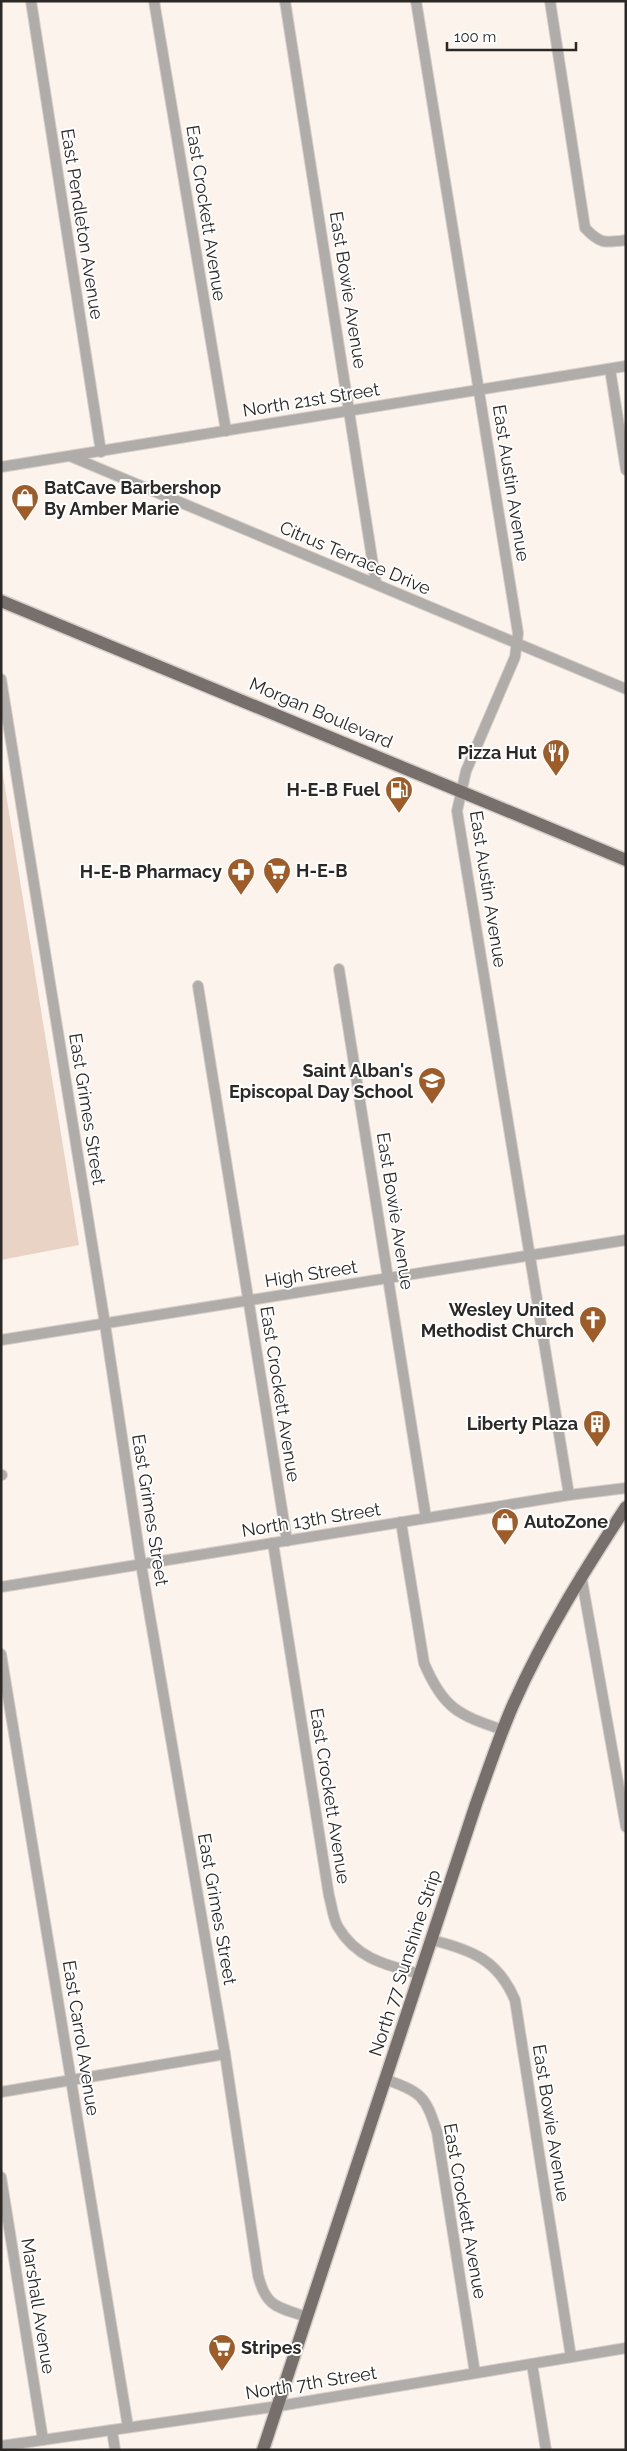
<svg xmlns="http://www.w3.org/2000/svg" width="627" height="2451" font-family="Raleway,sans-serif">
<rect width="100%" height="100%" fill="#fcf3ed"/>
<path fill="#e9d3c4" d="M 1,763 L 79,1245 L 1,1260 Z"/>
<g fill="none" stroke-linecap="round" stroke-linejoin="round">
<defs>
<g id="minor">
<path d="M 31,1 L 101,452"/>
<path d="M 154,1 L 226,431"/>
<path d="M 285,1 L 376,584"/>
<path d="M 416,1 L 518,633 L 515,657 L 466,771 L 457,811 L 569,1495"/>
<path d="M 550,1 L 585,228 C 600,244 605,243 626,240"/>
<path d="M 610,369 L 626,470"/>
<path d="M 72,457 L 626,689"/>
<path d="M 1,467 L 626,366"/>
<path d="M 1,679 L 105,1324 L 141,1564 L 225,2054 L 258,2275 C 266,2308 278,2307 307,2317"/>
<path d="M 339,969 L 426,1518"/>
<path d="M 198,986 L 287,1541"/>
<path d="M 1,1340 L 626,1240"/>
<path d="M 1,1475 L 2,1475"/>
<path d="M 401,1522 L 424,1663 C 443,1708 458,1715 503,1730"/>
<path d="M 273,1543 L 329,1896 C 332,1906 333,1919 338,1927 C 357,1959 386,1965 420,1974"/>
<path d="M 581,1575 L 626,1827"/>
<path d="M 1,1587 L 569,1495 L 626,1488"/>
<path d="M 1,1654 L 128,2427"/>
<path d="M 432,1940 C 472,1950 498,1960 515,2000 L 571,2357"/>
<path d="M 385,2079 C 422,2093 425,2095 437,2132 L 475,2373"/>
<path d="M 1,2092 L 225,2054"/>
<path d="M 1,2177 L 43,2440"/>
<path d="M 532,2364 L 546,2450"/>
<path d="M 112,2430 L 115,2450"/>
<path d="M 1,2446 L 279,2406 L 626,2348"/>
</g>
<g id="major">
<path d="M 1,601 L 626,860"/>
<path d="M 263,2450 L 476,1804 C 488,1771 499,1737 513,1705 C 544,1635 584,1571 626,1507"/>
</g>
</defs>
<use href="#minor" stroke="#d6cec9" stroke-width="12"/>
<use href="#major" stroke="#d6cec9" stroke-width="15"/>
<use href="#minor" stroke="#b0aca9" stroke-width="10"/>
<use href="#major" stroke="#766f6b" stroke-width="12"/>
</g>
<defs>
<symbol id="shop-pin" viewBox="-11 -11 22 30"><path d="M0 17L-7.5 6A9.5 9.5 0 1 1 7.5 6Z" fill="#9e5c29" stroke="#fff"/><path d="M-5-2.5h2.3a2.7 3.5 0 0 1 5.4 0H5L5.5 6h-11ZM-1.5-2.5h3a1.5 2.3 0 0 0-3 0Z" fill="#fff"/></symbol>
<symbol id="restaurant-pin" viewBox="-11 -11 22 30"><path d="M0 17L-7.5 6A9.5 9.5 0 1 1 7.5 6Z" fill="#9e5c29" stroke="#fff"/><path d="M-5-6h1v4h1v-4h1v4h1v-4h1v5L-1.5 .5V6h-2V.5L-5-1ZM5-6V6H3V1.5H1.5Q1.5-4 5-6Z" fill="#fff"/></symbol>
<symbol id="fuel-pin" viewBox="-11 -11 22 30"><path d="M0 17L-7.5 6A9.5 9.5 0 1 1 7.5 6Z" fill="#9e5c29" stroke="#fff"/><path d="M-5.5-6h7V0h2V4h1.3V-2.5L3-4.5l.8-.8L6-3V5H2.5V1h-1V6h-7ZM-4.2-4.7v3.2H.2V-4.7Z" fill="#fff"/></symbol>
<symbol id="supermarket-pin" viewBox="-11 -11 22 30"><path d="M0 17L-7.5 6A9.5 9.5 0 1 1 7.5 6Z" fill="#9e5c29" stroke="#fff"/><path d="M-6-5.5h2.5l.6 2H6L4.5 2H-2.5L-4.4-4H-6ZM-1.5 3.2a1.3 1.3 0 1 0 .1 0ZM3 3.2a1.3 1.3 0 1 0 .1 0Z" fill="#fff"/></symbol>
<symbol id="pharmacy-pin" viewBox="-11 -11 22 30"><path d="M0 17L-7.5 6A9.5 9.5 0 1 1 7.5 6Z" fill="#9e5c29" stroke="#fff"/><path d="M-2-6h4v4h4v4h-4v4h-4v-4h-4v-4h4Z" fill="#fff"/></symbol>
<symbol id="school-pin" viewBox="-11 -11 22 30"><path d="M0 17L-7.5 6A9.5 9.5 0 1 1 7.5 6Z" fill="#9e5c29" stroke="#fff"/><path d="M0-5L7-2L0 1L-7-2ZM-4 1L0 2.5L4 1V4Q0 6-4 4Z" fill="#fff"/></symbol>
<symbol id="church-pin" viewBox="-11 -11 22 30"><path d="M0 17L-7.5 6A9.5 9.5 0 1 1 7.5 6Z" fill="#9e5c29" stroke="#fff"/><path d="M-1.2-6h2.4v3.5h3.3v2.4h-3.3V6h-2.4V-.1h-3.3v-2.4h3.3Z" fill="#fff"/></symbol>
<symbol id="building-pin" viewBox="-11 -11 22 30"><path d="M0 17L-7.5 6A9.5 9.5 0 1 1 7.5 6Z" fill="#9e5c29" stroke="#fff"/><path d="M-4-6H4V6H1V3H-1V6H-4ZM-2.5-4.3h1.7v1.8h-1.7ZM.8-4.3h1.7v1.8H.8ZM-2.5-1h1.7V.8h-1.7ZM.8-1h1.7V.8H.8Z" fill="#fff"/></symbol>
</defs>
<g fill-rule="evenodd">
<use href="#shop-pin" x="9" y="482" width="32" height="43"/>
<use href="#restaurant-pin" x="540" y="737" width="32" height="43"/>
<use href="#fuel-pin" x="383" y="774" width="32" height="43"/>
<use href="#supermarket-pin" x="261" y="855" width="32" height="43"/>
<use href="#pharmacy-pin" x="225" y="856" width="32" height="43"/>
<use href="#school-pin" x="416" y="1065" width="32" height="43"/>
<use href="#church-pin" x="577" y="1304" width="32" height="43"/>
<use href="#building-pin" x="581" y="1408" width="32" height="43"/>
<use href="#shop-pin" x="489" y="1506" width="32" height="43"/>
<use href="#supermarket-pin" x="206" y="2332" width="32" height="43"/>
</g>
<g text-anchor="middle" stroke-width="4" stroke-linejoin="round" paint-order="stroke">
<g font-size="18" fill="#2b2826" stroke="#fff">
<text transform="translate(206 213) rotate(81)" y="6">East Crockett Avenue</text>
<text transform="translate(82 224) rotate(81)" y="6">East Pendleton Avenue</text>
<text transform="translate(348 290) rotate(81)" y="6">East Bowie Avenue</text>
<text transform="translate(311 400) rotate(-9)" y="6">North 21st Street</text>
<text transform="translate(511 483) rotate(81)" y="6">East Austin Avenue</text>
<text transform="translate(355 558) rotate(23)" y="6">Citrus Terrace Drive</text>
<text transform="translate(321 713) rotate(23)" y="6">Morgan Boulevard</text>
<text transform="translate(488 889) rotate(81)" y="6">East Austin Avenue</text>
<text transform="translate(87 1109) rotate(81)" y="6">East Grimes Street</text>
<text transform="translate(395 1211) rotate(81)" y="6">East Bowie Avenue</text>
<text transform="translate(311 1274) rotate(-9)" y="6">High Street</text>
<text transform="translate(280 1394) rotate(81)" y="6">East Crockett Avenue</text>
<text transform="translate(150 1510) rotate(81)" y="6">East Grimes Street</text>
<text transform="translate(311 1520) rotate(-9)" y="6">North 13th Street</text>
<text transform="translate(330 1796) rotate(81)" y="6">East Crockett Avenue</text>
<text transform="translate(217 1909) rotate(80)" y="6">East Grimes Street</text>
<text transform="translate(405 1963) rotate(-72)" y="6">North 77 Sunshine Strip</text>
<text transform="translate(81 2038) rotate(81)" y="6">East Carrol Avenue</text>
<text transform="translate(551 2123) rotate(81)" y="6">East Bowie Avenue</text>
<text transform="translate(465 2211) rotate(80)" y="6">East Crockett Avenue</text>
<text transform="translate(38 2306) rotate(81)" y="6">Marshall Avenue</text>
<text transform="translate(311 2383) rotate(-9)" y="6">North 7th Street</text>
</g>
<g font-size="18" font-weight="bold" fill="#2b2826" stroke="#fff" text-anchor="end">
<text x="44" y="494" text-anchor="start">BatCave Barbershop<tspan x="44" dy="21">By Amber Marie</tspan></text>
<text x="537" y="759">Pizza Hut</text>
<text x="380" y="796">H-E-B Fuel</text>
<text x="296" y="877" text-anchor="start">H-E-B</text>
<text x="222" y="878">H-E-B Pharmacy</text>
<text x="413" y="1077">Saint Alban's<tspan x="413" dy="21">Episcopal Day School</tspan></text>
<text x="574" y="1316">Wesley United<tspan x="574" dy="21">Methodist Church</tspan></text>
<text x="578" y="1430">Liberty Plaza</text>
<text x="524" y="1528" text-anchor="start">AutoZone</text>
<text x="241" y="2354" text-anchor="start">Stripes</text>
</g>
</g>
<rect width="627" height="2451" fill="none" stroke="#2b2826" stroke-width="5"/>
<path d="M447 42v8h129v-8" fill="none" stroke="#2b2826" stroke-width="2.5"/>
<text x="454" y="42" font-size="15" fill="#2b2826" stroke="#ffffff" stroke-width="4" paint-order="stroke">100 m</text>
</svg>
